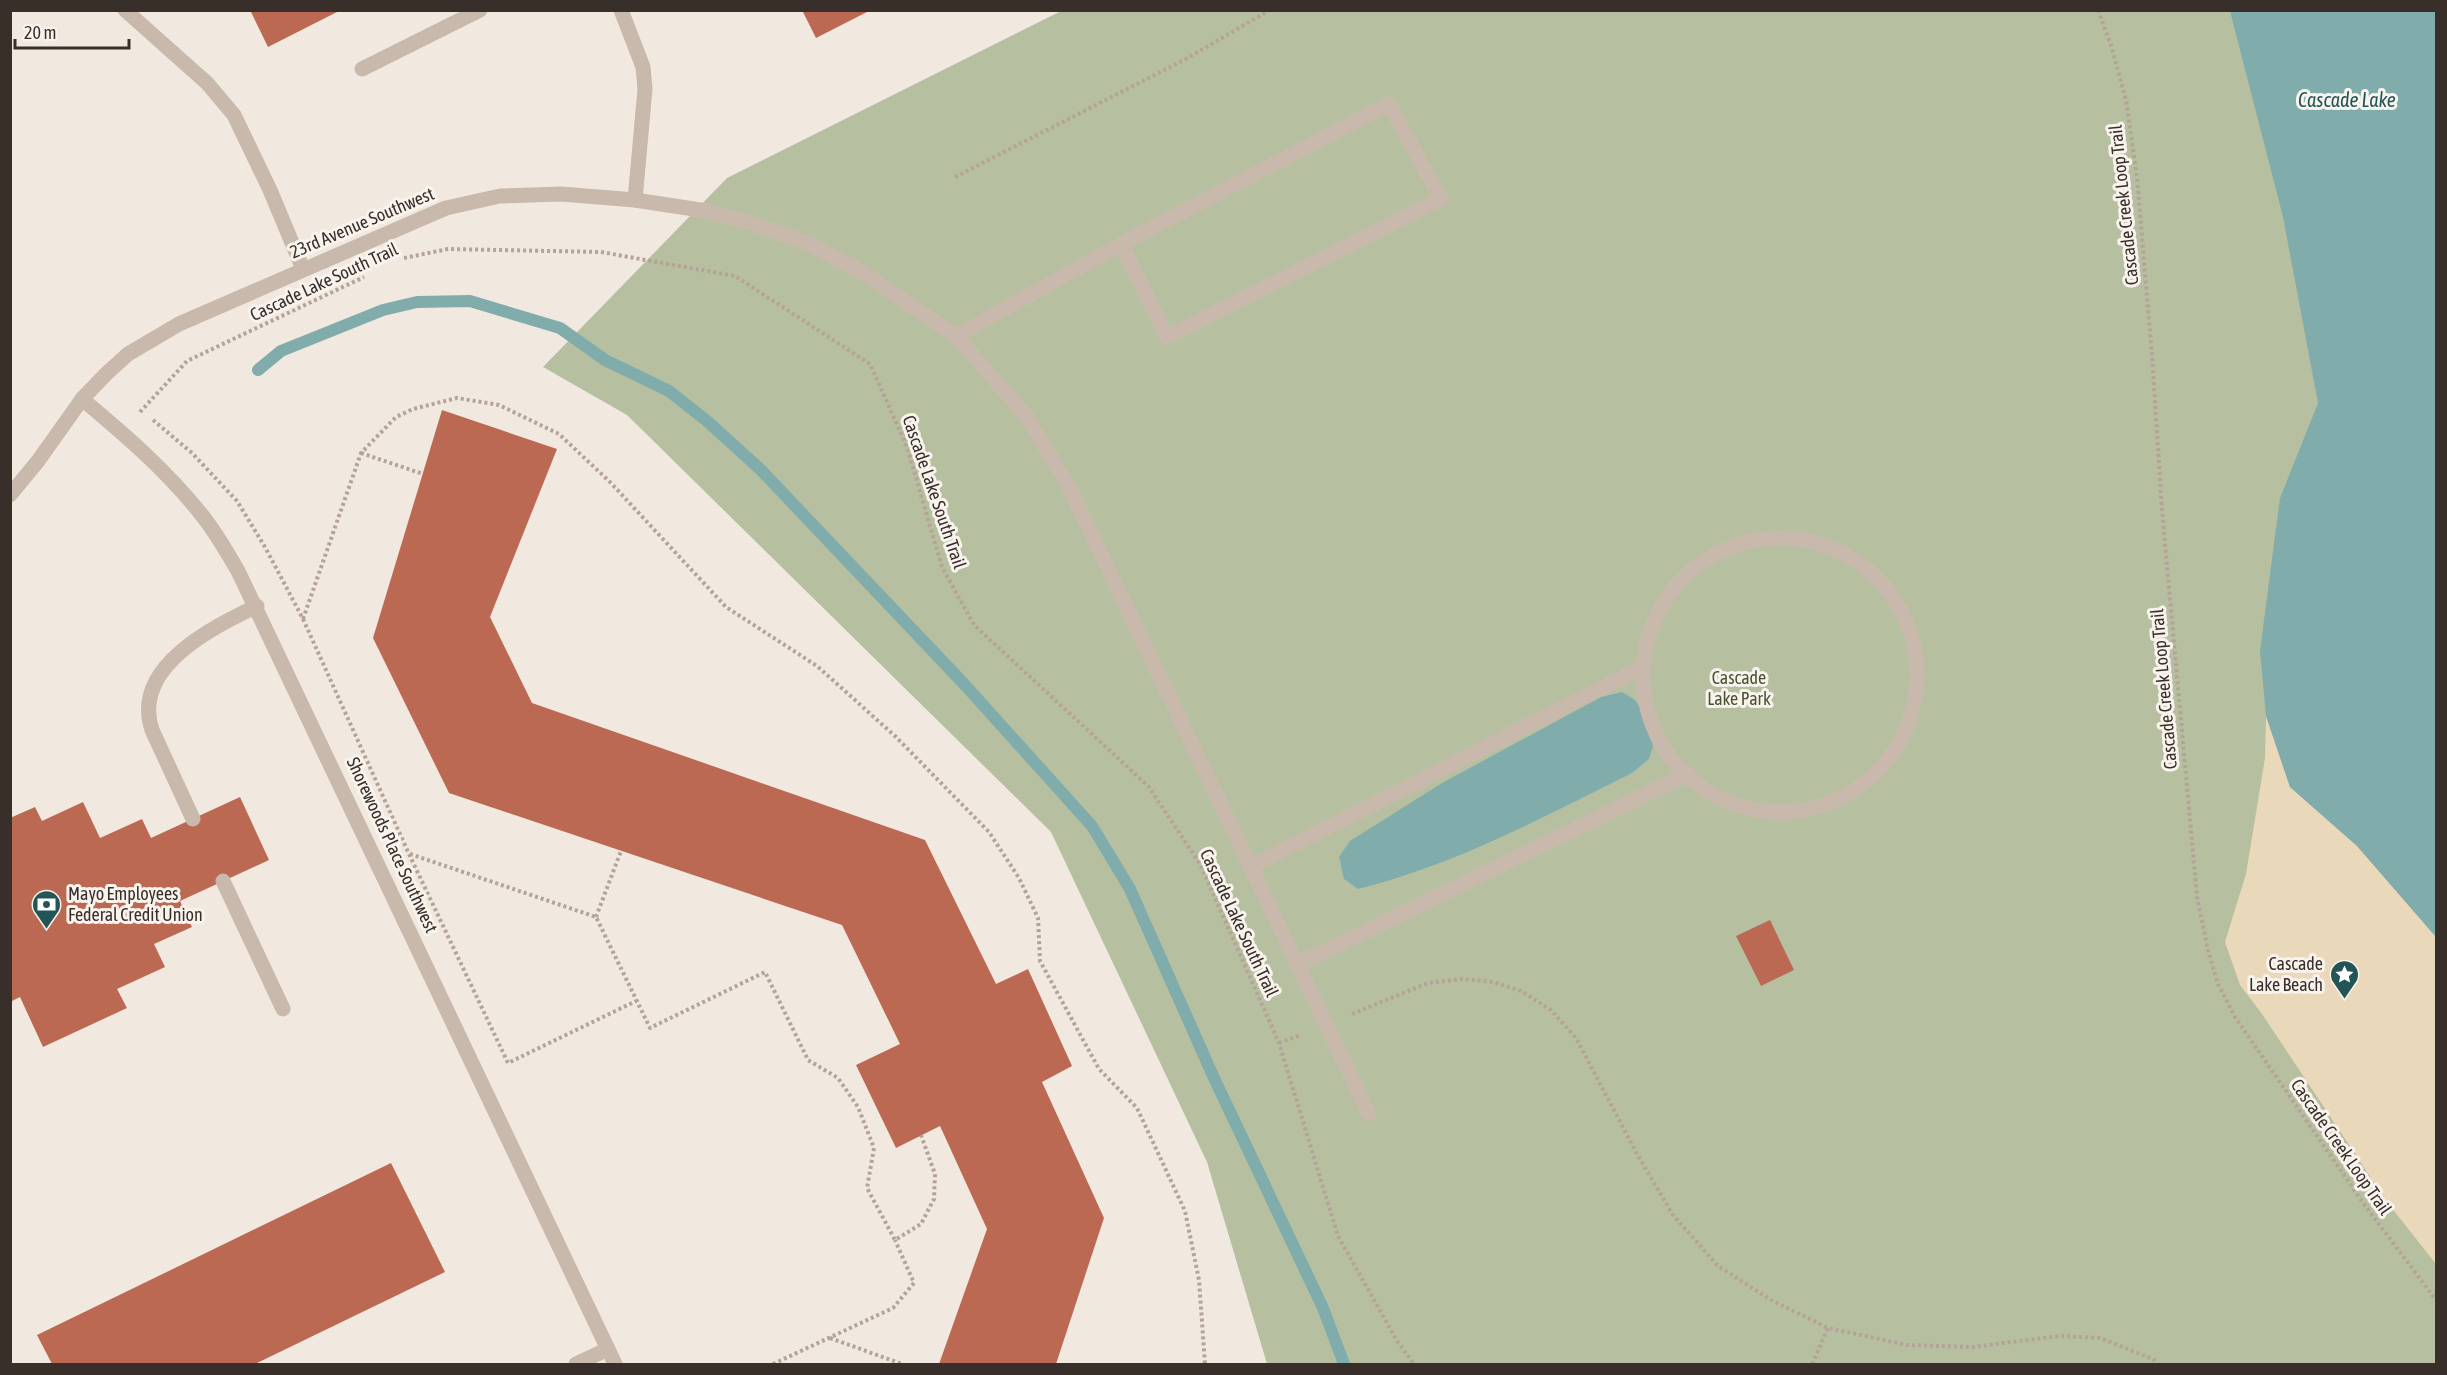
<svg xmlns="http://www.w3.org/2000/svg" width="2447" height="1375" font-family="'Asap Condensed',sans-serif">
<rect width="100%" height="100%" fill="#f1e9e0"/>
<path fill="#b6c0a1" d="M 1061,11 L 2436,11 L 2436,1364 L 1267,1364 L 1207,1162 L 1051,832 L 627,415 L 543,367 L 727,178 Z"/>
<path fill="#ead8ba" d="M 2266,716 L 2290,787 L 2357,846 L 2436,937 L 2436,1264 L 2387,1202 L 2262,1014 L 2240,985 L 2225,942 L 2246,874 L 2265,758 Z"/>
<g fill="#81acac">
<path d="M 2230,11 L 2436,11 L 2436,937 L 2357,846 L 2290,787 L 2266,716 L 2260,651 L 2280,498 L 2318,403 L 2283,217 Z"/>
<path d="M 1622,692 L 1635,700 L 1645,715 L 1653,746 L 1649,759 L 1632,773 C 1543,817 1455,865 1358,889 L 1344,879 L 1339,857 L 1350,841 L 1442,783 L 1601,697 Z"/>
</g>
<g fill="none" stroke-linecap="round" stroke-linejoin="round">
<path stroke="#81acac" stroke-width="12" d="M 258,370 L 281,351 L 383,310 L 417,302 L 470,301 L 560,328 L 605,360 L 669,391 L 707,421 L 760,469 L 965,685 L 1092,826 L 1130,889 L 1214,1078 L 1323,1308 L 1344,1364"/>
</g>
<g fill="#bc6953">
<path d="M 250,10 L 341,10 L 268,47 Z"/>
<path d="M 802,10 L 871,10 L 816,38 Z"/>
<path d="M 442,410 L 557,449 L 490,617 L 532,703 L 925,840 L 996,984 L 1028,969 L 1072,1066 L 1042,1082 L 1104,1218 L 1056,1364 L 939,1364 L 987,1229 L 940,1126 L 896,1148 L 856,1065 L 900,1044 L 842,925 L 449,793 L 373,638 Z"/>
<path d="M 240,797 L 269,860 L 180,901 L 192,927 L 154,944 L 165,967 L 117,989 L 127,1008 L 43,1047 L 20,997 L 10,1002 L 10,818 L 35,807 L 42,821 L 83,802 L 100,838 L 142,819 L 151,838 Z"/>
<path d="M 1770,920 L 1794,970 L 1761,986 L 1736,936 Z"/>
<path d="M 391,1163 L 445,1272 L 255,1364 L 52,1364 L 37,1335 Z"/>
</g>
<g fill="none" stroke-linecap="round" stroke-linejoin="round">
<g stroke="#b5a397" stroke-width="4" stroke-dasharray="3 3" stroke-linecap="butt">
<path d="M 2098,10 L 2111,45 L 2126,100 L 2137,177 L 2152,355 L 2162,510 L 2197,897 L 2208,950 L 2218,984 L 2235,1017 L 2366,1207 L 2436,1300"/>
<path d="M 955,177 L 1184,60 L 1270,10"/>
<path d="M 404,258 L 448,249 L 601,252 L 735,276 L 870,364 L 907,447 L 942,567 L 974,625 L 1148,786 L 1200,864 L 1279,1043 L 1338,1236 L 1397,1341 L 1414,1364"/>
<path d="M 140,412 L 187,361 L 364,277"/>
<path d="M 153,420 L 192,453 L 237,501 L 265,547 L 303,619 L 409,854 L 508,1063 L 636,1001"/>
<path d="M 361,453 L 423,474"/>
<path d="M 303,619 L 361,453 L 396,417 L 413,409 L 457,398 L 499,405 L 559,434 L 610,482 L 726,607 L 817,666 L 895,736 L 989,832 L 1019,878 L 1038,918 L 1040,961 L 1099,1069 L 1137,1108 L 1185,1211 L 1199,1280 L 1205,1364"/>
<path d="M 410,854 L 596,917 L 650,1028 L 765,972 L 808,1060 L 838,1078 L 858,1107 L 874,1148 L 867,1188 L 895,1240 L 921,1224 L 934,1199 L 935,1174 L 921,1135"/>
<path d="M 596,917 L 621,851"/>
<path d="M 1352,1014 L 1428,983 L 1463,979 L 1493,982 L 1521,991 L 1551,1010 L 1576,1038 L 1637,1154 L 1673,1215 L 1718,1266 L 1771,1300 L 1828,1328 L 1907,1345 L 1972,1347 L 2060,1336 L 2100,1338 L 2153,1359 L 2158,1364"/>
<path d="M 1279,1043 L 1301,1035"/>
<path d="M 830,1338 L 902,1364"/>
<path d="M 773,1364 L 893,1308 L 914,1283 L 895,1240"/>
<path d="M 1812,1364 L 1828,1328"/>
</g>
<g stroke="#c9b9ad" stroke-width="15">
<path d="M 956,336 L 1121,244 L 1389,104 L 1441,199 L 1167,337 L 1121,244"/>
<circle cx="1780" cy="675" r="137"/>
<path d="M 193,819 L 152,730 C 131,667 212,628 257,606"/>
<path d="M 1250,867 L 1643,667"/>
<path d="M 223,881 L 283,1009"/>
<path d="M 1297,965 L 1688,774"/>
</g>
<g stroke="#c9b9ad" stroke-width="15">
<path d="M 125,10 L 207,83 L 234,115 L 270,190 L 303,269"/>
<path d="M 621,10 L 643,67 L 645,89 L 635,200"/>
<path d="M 362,69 L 480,10"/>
<path d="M 82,399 C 124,434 166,470 201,514 C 215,531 227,552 238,571 L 615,1364"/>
<path d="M 10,495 L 38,461 L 82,399 L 106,374 L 128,354 L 179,324 L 446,208 L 500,196 L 561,194 L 635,200 L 707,211 L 745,221 L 807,243 L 862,272 L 956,336 L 1027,417 L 1069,487 L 1369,1114"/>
<path d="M 576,1364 L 608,1349"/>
</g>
</g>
<defs>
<symbol id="bank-pin" viewBox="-11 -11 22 30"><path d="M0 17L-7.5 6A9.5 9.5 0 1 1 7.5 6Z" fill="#235556" stroke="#f9f3ed"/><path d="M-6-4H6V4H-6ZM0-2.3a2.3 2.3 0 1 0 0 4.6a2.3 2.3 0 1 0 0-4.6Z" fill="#fff"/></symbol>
<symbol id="sight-pin" viewBox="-11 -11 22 30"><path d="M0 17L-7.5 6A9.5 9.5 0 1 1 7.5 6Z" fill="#235556" stroke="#f9f3ed"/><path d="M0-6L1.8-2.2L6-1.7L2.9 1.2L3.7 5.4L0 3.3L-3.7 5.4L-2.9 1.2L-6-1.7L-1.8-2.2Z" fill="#fff"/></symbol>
</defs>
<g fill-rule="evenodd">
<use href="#bank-pin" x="30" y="888" width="33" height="45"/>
<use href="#sight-pin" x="2328" y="958" width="33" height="45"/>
</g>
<g text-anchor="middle" stroke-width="6" stroke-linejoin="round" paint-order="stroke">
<g font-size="18" fill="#382f2b" stroke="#f9f3ed">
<text transform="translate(2124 205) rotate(-96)" y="6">Cascade Creek Loop Trail</text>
<text transform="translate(362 223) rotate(-23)" y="6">23rd Avenue Southwest</text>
<text transform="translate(324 282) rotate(-25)" y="6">Cascade Lake South Trail</text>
<text transform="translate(934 492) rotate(71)" y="6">Cascade Lake South Trail</text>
<text transform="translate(2164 689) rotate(-95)" y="6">Cascade Creek Loop Trail</text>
<text transform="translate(392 845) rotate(65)" y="6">Shorewoods Place Southwest</text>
<text transform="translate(1239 923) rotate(65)" y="6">Cascade Lake South Trail</text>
<text transform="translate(2341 1147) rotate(55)" y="6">Cascade Creek Loop Trail</text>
</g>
<g font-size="18" fill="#485431" stroke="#f9f3ed">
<text x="1739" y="684">Cascade<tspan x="1739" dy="21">Lake Park</tspan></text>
</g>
<g font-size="18" fill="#382f2b" stroke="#f9f3ed" text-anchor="start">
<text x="68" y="900">Mayo Employees<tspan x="68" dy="21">Federal Credit Union</tspan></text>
<text x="2323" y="970" text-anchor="end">Cascade<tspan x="2323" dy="21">Lake Beach</tspan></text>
</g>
<g font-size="20" font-style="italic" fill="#235556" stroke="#f9f3ed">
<text x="2347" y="107">Cascade Lake</text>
</g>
</g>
<rect width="2447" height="1375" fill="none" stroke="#382f2b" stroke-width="24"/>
<path d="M15 39v9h114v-9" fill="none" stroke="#382f2b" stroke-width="3"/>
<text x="24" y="39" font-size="18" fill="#382f2b" stroke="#f9f3ed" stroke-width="4.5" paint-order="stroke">20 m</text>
</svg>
